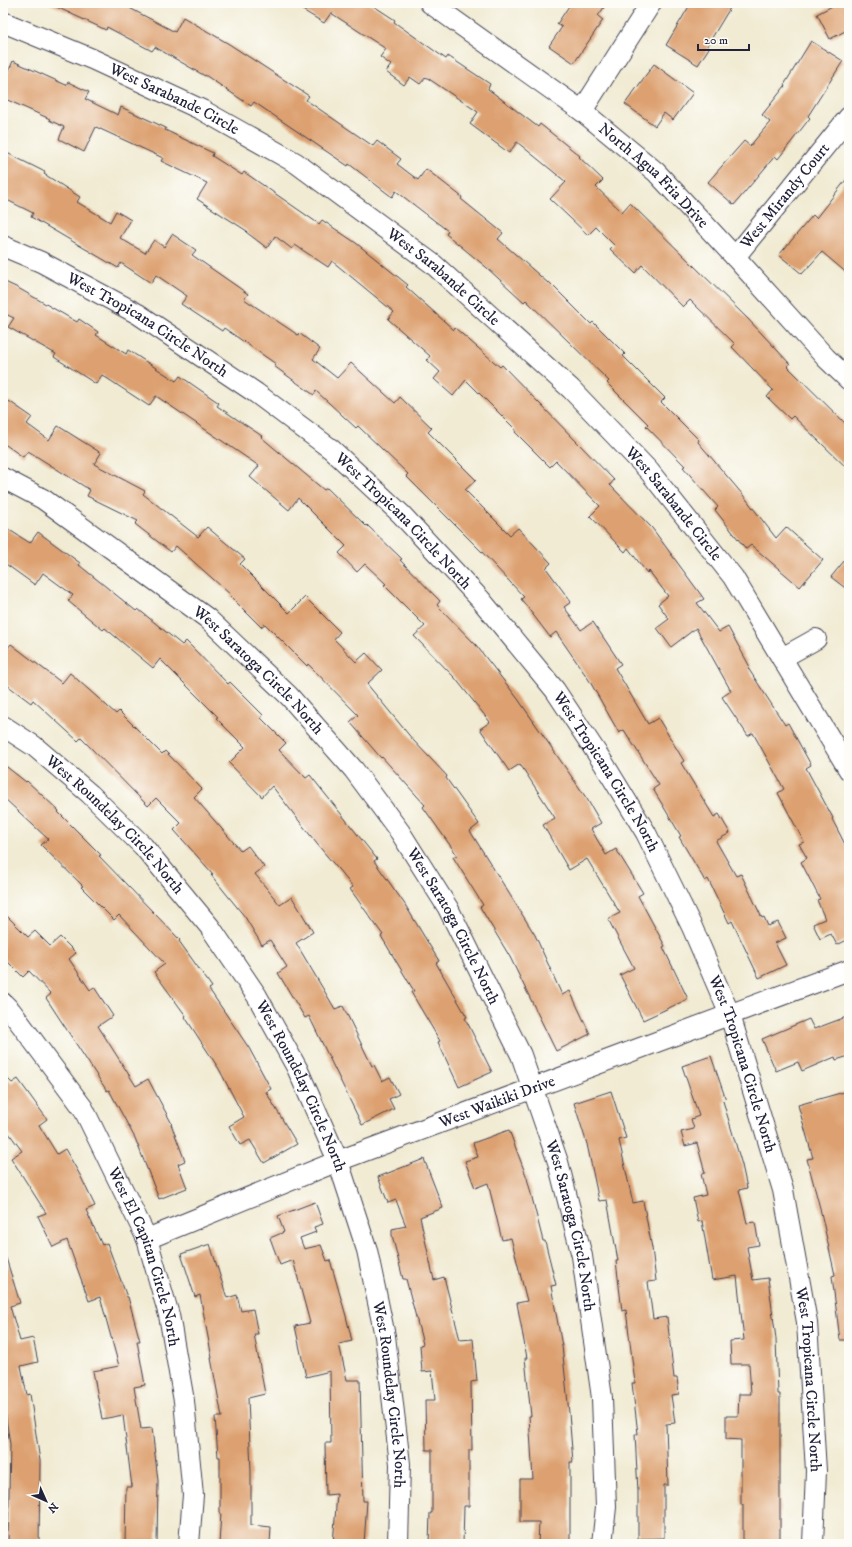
<svg xmlns="http://www.w3.org/2000/svg" width="852" height="1547" viewBox="0 0 852 1547" font-family="'IM FELL DW Pica',serif">
<style>
.building{fill:#dda171}
.lines{fill:none;stroke-linecap:round;stroke-linejoin:round}
.minor-casing{stroke:#414052;stroke-width:22}
.minor{stroke:#fff;stroke-width:20}
.labels{text-anchor:middle;dominant-baseline:central;stroke-width:3.5;stroke-linejoin:round;paint-order:stroke}
.street-label{font-size:16px;fill:#22223b;stroke:#fdfcf7}
</style>
<rect width="100%" height="100%" fill="#fdfcf7"/>
<filter id="ink" filterUnits="userSpaceOnUse"><feTurbulence type="fractalNoise" baseFrequency=".025" numOctaves="2"/><feDisplacementMap in="SourceGraphic" scale="8" xChannelSelector="R" yChannelSelector="G"/><feConvolveMatrix kernelMatrix="1 2 1 2 8 2 1 2 1" color-interpolation-filters="sRGB"/></filter>
<filter id="wash" filterUnits="userSpaceOnUse"><feTurbulence type="fractalNoise" baseFrequency=".012" numOctaves="4" result="noise"/><feDisplacementMap in="SourceGraphic" scale="16" xChannelSelector="R" yChannelSelector="G"/><feGaussianBlur stdDeviation="0.9" result="paint"/><feColorMatrix in="noise" values="0 0 0 0 0 0 0 0 0 0 0 0 0 0 0 0 0 1.4 0 .05"/><feComposite in="paint" operator="in"/></filter>
<g filter="url(#wash)">
<rect width="100%" height="100%" fill="#f1ebd3"/>
<g id="blocks">
<!-- building -->
<g class="building">
<path d="M48,3H120L175,32L183,17L229,44L309,96L306,100L373,146L377,141L401,159L397,164L418,180L426,169L462,197L461,199L503,233L498,239L548,283L549,282L591,324L593,322L625,354L623,356L665,398L661,402L699,440L698,442L743,495L776,538L786,527L823,560L800,587L751,545L746,549L715,510L718,507L683,467L685,466L646,426L648,424L607,383L609,381L526,300L524,302L486,267L446,234L448,231L396,191L392,197L349,164L348,166L254,102L251,106L205,75V76L155,47L152,51L107,27L106,30Z"/>
<path d="M291,3H369L395,20L394,22L446,59L448,56L490,84L488,89L538,127L540,124L580,156L579,157L603,180L596,187L622,212L630,203L749,320L790,364L787,366L849,427V470L793,416L790,419L767,397L773,390L732,347L735,344L690,300L683,307L642,265L635,273L610,249L614,245L596,227L588,235L550,199L566,182L517,142L509,153L470,124L478,112L426,77L420,84L410,77L404,85L386,72L391,65L380,57L386,49L331,13L324,23Z"/>
<path d="M571,3H607L598,16L603,20L574,63L549,46L562,27L557,24Z"/>
<path d="M691,3H733L707,46L709,48L698,65L666,45Z"/>
<path d="M838,3H849V29L830,39L817,14Z"/>
<path d="M811,41L843,61L808,116L810,118L778,159L775,156L734,205L708,182L744,141L750,146L770,122L762,115L785,86L784,85Z"/>
<path d="M13,61L66,85L68,82L89,92L85,99L118,115L121,107L166,128L165,130L213,153L212,156L242,175L244,172L319,224L322,220L356,243L408,285L406,287L454,330L455,328L500,367L502,365L614,480L610,485L652,528L704,599L697,603L719,632L728,627L750,667L748,668L785,725L788,723L811,765L806,768L833,818L832,819L849,852V939L837,945L831,934L820,939L813,924L825,919L817,900L820,899L801,862L807,858L799,844L804,842L778,793L784,789L753,733L748,736L722,697L731,691L696,628L671,647L657,628L669,619L658,604L668,596L649,571L647,573L628,548L625,552L590,516L600,506L556,461L550,467L515,432L516,430L466,380L453,396L434,379L440,372L427,360L430,356L388,319L394,312L332,261L328,267L295,245L292,249L275,236L267,248L246,232L247,231L197,199L207,183L161,161L163,158L96,127L84,152L59,139L64,127L49,120L50,119L3,98V84Z"/>
<path d="M654,64L693,93L673,120L664,113L655,126L625,104Z"/>
<path d="M3,151L45,172L44,174L80,197L77,202L110,222L116,211L131,220L120,238L145,253L154,240L164,247L172,234L196,250L192,255L248,294L244,299L298,335L299,333L320,349L313,359L337,378L351,363L395,403L400,397L432,428L428,432L476,480L465,490L510,535L518,528L551,563L546,568L571,602L564,607L581,630L593,622L621,664L615,668L648,724L658,718L684,761L681,763L714,817L719,814L730,833L716,841L736,876L741,874L762,918L764,917L768,926L778,922L786,938L775,943L786,965L759,978L732,921L729,923L708,879L705,881L679,837L681,836L653,789L659,785L624,730L619,733L589,680L556,632L550,637L521,599L524,597L481,551L406,476L408,474L358,426L356,428L316,391L314,395L274,366L276,364L224,328L222,331L181,304L187,296L156,275L151,283L121,263L118,268L31,217L33,213L3,198Z"/>
<path d="M849,176V275L822,252L802,274L779,255L813,215L816,218Z"/>
<path d="M3,281L18,288L77,322L79,319L98,332L96,335L126,354L128,350L176,381L180,376L219,403L217,406L262,436L261,437L324,490L327,488L366,526L367,525L402,559L400,560L440,601L437,605L476,645L518,699L587,799L601,823L591,829L606,855L616,849L643,893L638,896L665,946L663,947L688,999L643,1020L620,975L634,968L608,919L620,913L587,859L569,870L543,825L555,818L520,764L509,771L480,729L490,722L455,678L414,636L425,626L384,585L386,584L365,564L357,572L339,553L346,546L298,498L289,510L250,477L259,466L156,396L149,406L102,375L96,384L54,357L56,354L8,327L14,318L3,313Z"/>
<path d="M9,401L32,417L27,424L49,440L58,426L101,453L94,464L145,491L143,494L198,537L207,527L245,559L240,564L289,613L305,597L340,632L334,639L356,662L366,653L382,670L367,684L413,740L447,776L446,778L479,824L470,831L535,935L562,995L570,991L590,1034L556,1051L510,957L480,907L483,905L453,857L457,855L423,807L425,805L382,757L381,758L350,722L358,715L308,664L307,666L265,624L261,627L230,596L231,595L176,546L171,552L135,524L138,521L87,496L90,490L28,451L23,457L3,443V409Z"/>
<path d="M3,526L30,543L38,532L80,563L79,565L136,611L138,609L182,645L186,641L228,684L230,682L263,715L261,718L286,743L279,750L306,778L310,775L377,859L374,861L404,903L439,961L436,963L467,1017L465,1018L492,1072L459,1087L438,1042L440,1041L411,992L414,991L381,936L383,935L350,889L353,887L317,844L272,786L262,797L229,763L245,747L216,718L218,717L160,659L153,668L105,628L103,630L68,601L73,595L43,573L35,585L3,562Z"/>
<path d="M849,555V591L831,577Z"/>
<path d="M11,644L62,683L70,673L116,714L119,711L162,754L165,751L202,789L194,797L241,851L248,846L264,867L255,874L280,905L292,897L313,932L296,943L335,1009L343,1006L372,1066L374,1065L382,1081L390,1077L399,1094L389,1099L394,1109L362,1125L309,1016L305,1018L278,973L287,967L270,940L262,945L245,917L211,875L213,874L174,830L181,823L156,798L148,806L81,738L78,741L33,700L31,703L3,682V654Z"/>
<path d="M3,764L26,782L27,781L59,811L58,812L101,855L99,856L180,940L179,941L212,987L209,989L249,1048L271,1089L266,1092L297,1144L264,1163L250,1140L240,1145L229,1126L244,1117L219,1069L185,1017L186,1016L154,972L165,964L119,915L114,920L81,887L83,886L41,845L48,839L3,797Z"/>
<path d="M3,912L28,937L35,931L50,946L60,937L76,953L69,959L90,990L94,987L113,1016L98,1026L136,1086L148,1079L172,1124H171L185,1161L178,1164L187,1188L159,1199L135,1138L109,1090L107,1091L46,998L51,994L29,971L23,977L3,957Z"/>
<path d="M849,1016V1056L836,1060L835,1057L802,1071L798,1062L776,1071L762,1039L809,1019L814,1029Z"/>
<path d="M711,1056L726,1100L723,1101L742,1165L747,1188L739,1190L747,1223L755,1222L759,1245L747,1247L753,1280L768,1278L776,1339L778,1394H780V1544H743V1505H741V1440L726,1439V1416H738L739,1394H751L749,1364H731L730,1341L744,1340L737,1276L712,1280L702,1221L698,1222L693,1198L706,1195L701,1174L705,1173L697,1143L685,1146L681,1132L694,1129L691,1119L699,1116L682,1066Z"/>
<path d="M3,1074L12,1083L18,1079L47,1119L39,1125L57,1154L65,1149L80,1175L95,1206L86,1210L102,1245L107,1243L127,1297H128L140,1341H137L145,1385L134,1387L141,1429L152,1428L158,1481L157,1544H125L126,1487H132L123,1415L102,1419L93,1371L119,1366L100,1297L89,1301L67,1240L53,1247L38,1216L46,1213L11,1158L22,1151L3,1125Z"/>
<path d="M611,1091L626,1138L619,1140L633,1203L643,1201L652,1248L656,1281L648,1282L653,1319L667,1317L674,1378H677L679,1394L671,1395L675,1423L666,1424L668,1485H664V1538L638,1539V1492L635,1434H638L632,1383H635L626,1310L622,1311L616,1261H618L607,1200L599,1201L587,1144L574,1103Z"/>
<path d="M844,1092L849,1109V1135L845,1137L849,1153V1340H840L832,1276L835,1275L820,1208L807,1159L813,1158L798,1105Z"/>
<path d="M509,1130L527,1178L543,1241H545L556,1285L551,1286L562,1346L569,1413L573,1462H570V1544H538L539,1522H520V1479H533L529,1416H531L525,1358H527L517,1303L527,1301L511,1238L502,1240L488,1183L475,1188L465,1161L478,1157L473,1143Z"/>
<path d="M424,1159L443,1208L420,1217L434,1280L444,1277L460,1340L473,1339L477,1381L471,1382L472,1450H469V1506H464L463,1544H429L430,1513H432V1450H426L425,1400H435L432,1371L422,1372L420,1345L423,1344L406,1279H403L392,1235V1229L406,1226L396,1200L388,1203L378,1177Z"/>
<path d="M315,1202L323,1224L314,1227L316,1232L300,1238L304,1249L321,1245L327,1261L330,1260L346,1316L352,1341L339,1344L347,1380H360L363,1501H367L364,1544H333L337,1494L326,1495L325,1443H331L330,1371L306,1377L295,1326L310,1323L293,1260L280,1265L270,1238L284,1232L278,1216Z"/>
<path d="M210,1244L227,1298L237,1295L241,1311L253,1309L258,1334H254L265,1394L248,1398L251,1471V1525L271,1527L270,1544H219L221,1513H220V1457H218L215,1417H222L211,1358H212L200,1295L195,1297L181,1254Z"/>
<path d="M3,1258H6L20,1303L10,1306L20,1341L33,1338L38,1362L21,1366L27,1395L30,1394L40,1461L39,1544H8L10,1444L3,1399Z"/>
</g>
</g>
</g>
<g filter="url(#ink)">
<use href="#blocks" fill-opacity="0" stroke="#414052" stroke-width="1"/>
<g class="lines">
<defs>
<g id="minor">
<path id="s1" d="M430,3L582,111L656,172L735,257L826,358L849,380"/>
<path id="s2" d="M3,22L92,59L202,110L296,163L433,264L571,389L649,471L733,577L849,770"/>
<path d="M582,111L651,3"/>
<path id="s3" d="M3,246L41,262L138,314L256,393L331,449L401,514L481,600L555,690L604,764L646,833L692,927L730,1015L783,1190L807,1322L816,1471L813,1544"/>
<path id="s4" d="M735,257L849,117"/>
<path id="s5" d="M3,478L43,499L207,618L289,696L354,770L400,832L448,908L521,1055L558,1162L582,1256L602,1398L606,1507L602,1544"/>
<path d="M782,658L816,639"/>
<path id="s6" d="M3,726L34,746L90,794L143,846L210,927L257,996L297,1068L338,1161L367,1250L385,1336L400,1464L398,1544"/>
<path id="s7" d="M3,1003L11,1011L83,1108L147,1239L169,1315L184,1401L193,1495L189,1544"/>
<path id="s8" d="M147,1239L338,1161L849,970"/>
</g>
</defs>
<!-- minor casing -->
<use href="#minor" class="minor-casing"/>
<!-- minor -->
<use href="#minor" class="minor"/>
</g>
</g>
<g class="labels">
<!-- street labels -->
<g class="street-label">
<text stroke="none"><textPath href="#s2" startOffset="188">West Sarabande Circle</textPath></text>
<text stroke="none"><textPath href="#s1" startOffset="283">North Agua Fria Drive</textPath></text>
<text stroke="none"><textPath href="#s4" startOffset="79">West Mirandy Court</textPath></text>
<text stroke="none"><textPath href="#s2" startOffset="512">West Sarabande Circle</textPath></text>
<text stroke="none"><textPath href="#s3" startOffset="165">West Tropicana Circle North</textPath></text>
<text stroke="none"><textPath href="#s2" startOffset="836">West Sarabande Circle</textPath></text>
<text stroke="none"><textPath href="#s3" startOffset="489">West Tropicana Circle North</textPath></text>
<text stroke="none"><textPath href="#s5" startOffset="321">West Saratoga Circle North</textPath></text>
<text stroke="none"><textPath href="#s3" startOffset="813">West Tropicana Circle North</textPath></text>
<text stroke="none"><textPath href="#s6" startOffset="150">West Roundelay Circle North</textPath></text>
<text stroke="none"><textPath href="#s5" startOffset="645">West Saratoga Circle North</textPath></text>
<text stroke="none"><textPath href="#s3" startOffset="1137">West Tropicana Circle North</textPath></text>
<text stroke="none"><textPath href="#s6" startOffset="474">West Roundelay Circle North</textPath></text>
<text stroke="none"><textPath href="#s8" startOffset="376">West Waikiki Drive</textPath></text>
<text stroke="none"><textPath href="#s5" startOffset="969">West Saratoga Circle North</textPath></text>
<text stroke="none"><textPath href="#s7" startOffset="294">West El Capitan Circle North</textPath></text>
<text stroke="none"><textPath href="#s3" startOffset="1461">West Tropicana Circle North</textPath></text>
<text stroke="none"><textPath href="#s6" startOffset="798">West Roundelay Circle North</textPath></text>
</g>
</g>
<!-- margin -->
<rect width="852" height="1547" fill="none" stroke="#fdfcf7" stroke-width="16"/>
<!-- north arrow -->
<g transform="translate(46 1501) rotate(135)" stroke="#fdfcf7" stroke-width="3" paint-order="stroke">
<path d="M0-3L7 15L0 10L-7 15Z" fill="#22223b"/>
<text y="-6" font-size="11" font-weight="bold" text-anchor="middle" fill="#22223b">N</text>
</g>
<!-- scale -->
<path d="M698 44v6h51v-6" fill="none" stroke="#22223b" stroke-width="2"/>
<text x="704" y="44" font-size="12" fill="#22223b" stroke="#fdfcf7" stroke-width="3" paint-order="stroke">20 m</text>
</svg>
